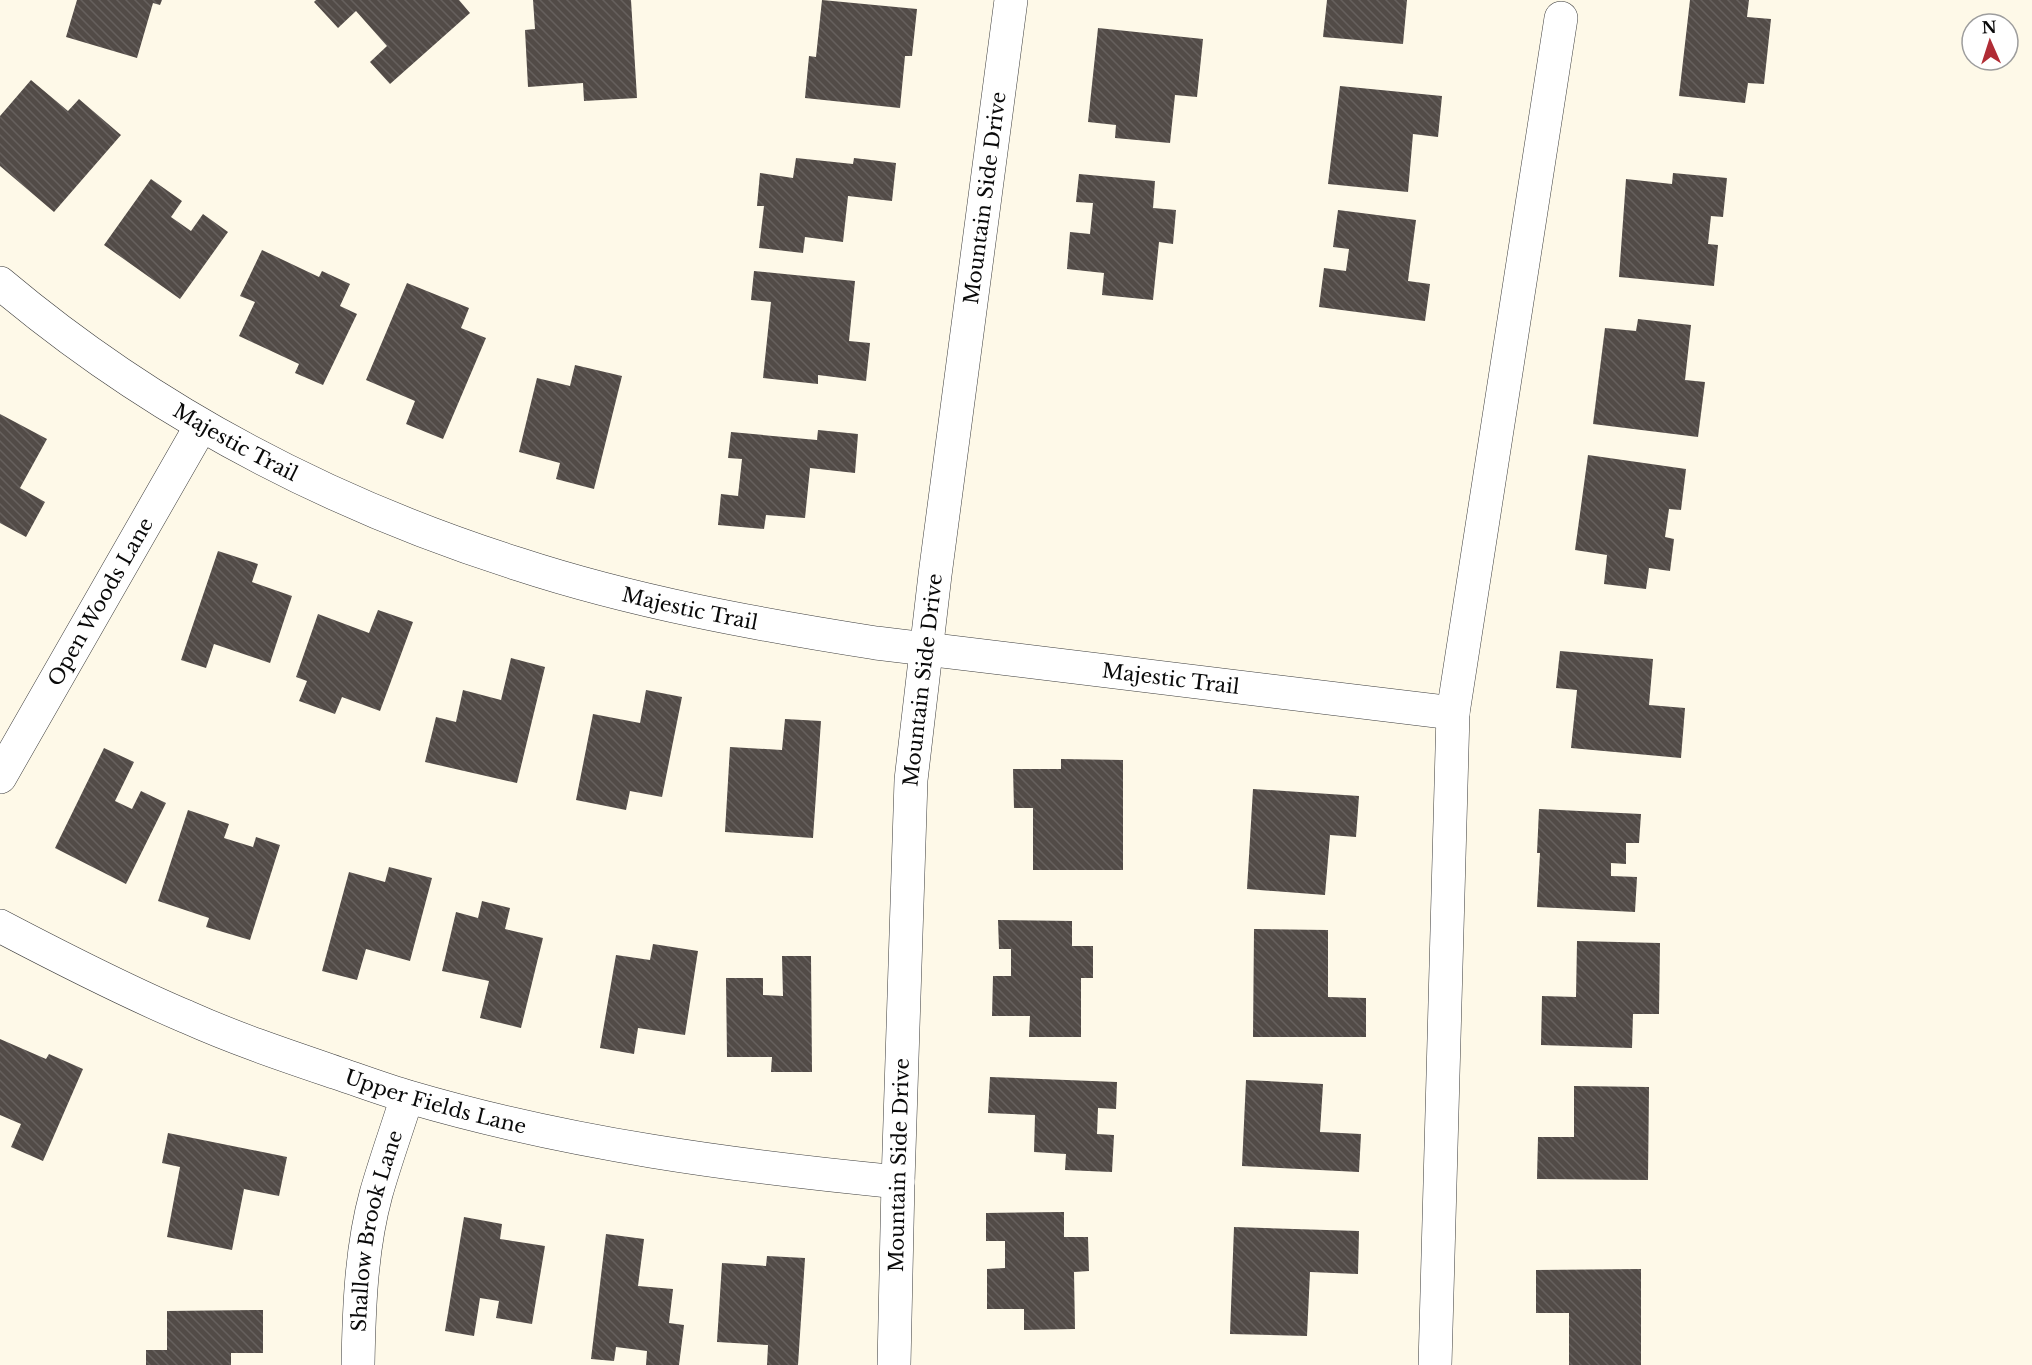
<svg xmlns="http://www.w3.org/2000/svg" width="2032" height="1365" viewBox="0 0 2032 1365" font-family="'Libre Baskerville',serif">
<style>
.building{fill:url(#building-back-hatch)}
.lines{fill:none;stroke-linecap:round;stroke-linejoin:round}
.minor-casing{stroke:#3d3d3d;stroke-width:34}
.minor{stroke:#fff;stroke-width:33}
.labels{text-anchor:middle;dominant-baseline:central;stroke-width:6;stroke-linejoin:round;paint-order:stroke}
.street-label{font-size:20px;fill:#0a0a0a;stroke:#fff}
</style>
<defs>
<pattern id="building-back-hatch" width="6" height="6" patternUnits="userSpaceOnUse" patternTransform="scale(1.5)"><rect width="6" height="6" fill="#524b47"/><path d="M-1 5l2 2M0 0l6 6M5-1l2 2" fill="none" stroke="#66605d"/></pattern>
</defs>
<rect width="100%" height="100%" fill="#fef9e8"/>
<!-- building -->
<g class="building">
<path d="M77,0H162L160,5L153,3L137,58L66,37Z"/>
<path d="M316,0H459L470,13L390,84L370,62L387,46L356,11L338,28L314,2Z"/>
<path d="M533,0H631L637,98L584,101L583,83L528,87L525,30L535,29Z"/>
<path d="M822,0L917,9L912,56H905L900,108L805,98L809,56L816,57Z"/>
<path d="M1327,0H1407L1403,44L1323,37Z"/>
<path d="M1690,0H1749L1747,17L1771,19L1764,84L1748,83L1745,103L1679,96Z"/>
<path d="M1098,28L1203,39L1197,97L1175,95L1170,143L1115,138L1116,125L1088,122Z"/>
<path d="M31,80L68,111L79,99L121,135L54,212L0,166V116Z"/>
<path d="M1340,86L1442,96L1438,137L1413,134L1408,192L1328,184Z"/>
<path d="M796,158L853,164L854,158L896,163L892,201L848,196L843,242L805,237L803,253L759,248L764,206H757L760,173L793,178Z"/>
<path d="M1673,173L1727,178L1723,217L1711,216L1708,244L1718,245L1714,286L1619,277L1626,179L1672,184Z"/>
<path d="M1079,174L1155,181L1153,208L1176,210L1173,244L1159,242L1153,300L1102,295L1104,273L1067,269L1070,232L1090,234L1093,203L1076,202Z"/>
<path d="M151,179L182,201L171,217L191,231L203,214L228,232L180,299L104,245Z"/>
<path d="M1338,210L1416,220L1408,281L1430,284L1425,321L1319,307L1324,268L1346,271L1349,249L1333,247Z"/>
<path d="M262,250L319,277L322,271L350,284L340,306L357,314L323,385L295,373L299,364L239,336L255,302L240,296Z"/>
<path d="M754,271L855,281L849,341L870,343L866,381L818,375V384L763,378L771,302L751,300Z"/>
<path d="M407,283L469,308L461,328L486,338L443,439L406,424L415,401L366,380Z"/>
<path d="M1638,319L1691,325L1685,380L1705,382L1698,437L1593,424L1605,328L1636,331Z"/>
<path d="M575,365L622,376L594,489L556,479L560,463L519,452L537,378L570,386Z"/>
<path d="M0,414L47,439L20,488L45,502L26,537L0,523Z"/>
<path d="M818,430L858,434L855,473L810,468L805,518L766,515L764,529L718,525L721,494L738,496L742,459L728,458L731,432L817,440Z"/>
<path d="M1588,455L1686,469L1681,510L1669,509L1665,537L1674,539L1670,571L1649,568L1646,589L1604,584L1607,555L1575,550Z"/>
<path d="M218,551L258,564L252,582L292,596L270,663L214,644L206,668L181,660Z"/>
<path d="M378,610L413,622L380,711L342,697L335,714L299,701L307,681L296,677L318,614L369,633Z"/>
<path d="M1560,651L1653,659L1649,705L1685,708L1681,758L1571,748L1577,690L1556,688Z"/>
<path d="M511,658L545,667L517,783L425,762L436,717L456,722L463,690L501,700Z"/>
<path d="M646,690L682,697L662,797L630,791L626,810L576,800L593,714L640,723Z"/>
<path d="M785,719L821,721L813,838L725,832L730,747L782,750Z"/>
<path d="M104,748L134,762L115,801L132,809L141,791L166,803L126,884L55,848Z"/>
<path d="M1061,759L1123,760V870H1033V808H1014L1013,769H1061Z"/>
<path d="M1253,789L1359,796L1356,837L1330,835L1325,895L1247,889Z"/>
<path d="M1539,809L1641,814L1639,843H1626V864L1611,863V876L1637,877L1635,912L1537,907L1540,853H1537Z"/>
<path d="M188,810L229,824L224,838L253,847L256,837L280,845L250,940L206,927L209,918L158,901Z"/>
<path d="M389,867L432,878L410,961L366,949L357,980L322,971L349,872L385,882Z"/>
<path d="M482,901L510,908L505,929L543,938L521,1028L480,1018L489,981L442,971L456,912L478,918Z"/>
<path d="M998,920L1072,921V946H1093V978H1081V1037H1029L1030,1016H992L993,976H1011V949H999Z"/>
<path d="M1254,929L1328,930V997L1366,998V1037H1253Z"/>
<path d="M1577,941L1660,943L1659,1014H1633L1632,1048L1541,1045L1542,996L1576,997Z"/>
<path d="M653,944L698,951L685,1035L638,1028L634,1054L600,1048L616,955L650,960Z"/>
<path d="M782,956H811L812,1072H771L772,1057H727L726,978H763V995L783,996Z"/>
<path d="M0,1039L46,1059L49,1054L83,1069L43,1161L11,1147L21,1124L0,1115Z"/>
<path d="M990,1077L1117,1082L1116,1109L1098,1108L1097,1134L1114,1135L1112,1172L1065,1170L1066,1154L1034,1152L1035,1115L988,1113Z"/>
<path d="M1246,1080L1323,1084L1320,1132L1361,1134L1359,1172L1242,1166Z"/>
<path d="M1574,1086L1649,1087L1648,1180L1537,1179L1538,1137H1574Z"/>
<path d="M168,1133L287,1157L279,1196L244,1189L232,1250L167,1237L180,1167L162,1163Z"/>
<path d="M1064,1212V1237H1088L1089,1271L1074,1272L1075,1329L1024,1330V1309H987V1269L1005,1268V1241H986V1213Z"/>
<path d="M464,1217L502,1224L500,1239L545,1246L532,1324L496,1318L499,1301L480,1298L474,1336L445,1331Z"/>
<path d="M1234,1227L1359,1231L1358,1274L1310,1272L1307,1336L1230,1334Z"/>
<path d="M606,1234L644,1239L638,1286L673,1289L669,1323L684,1325L679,1365H646L647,1351L616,1347L614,1361L591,1359Z"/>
<path d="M767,1256L805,1258L798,1365H767L768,1345L717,1342L722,1263L766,1266Z"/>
<path d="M1641,1269V1365H1569V1313H1536V1270Z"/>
<path d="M263,1310V1353H231V1365H146V1350H167V1311Z"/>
</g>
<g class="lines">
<defs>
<g id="minor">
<path id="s1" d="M0,283C152,411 329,504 518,564C634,602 755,624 876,643L1453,713"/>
<path id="s2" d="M0,777L201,426"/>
<path id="s3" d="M0,926C61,958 123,990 187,1017C236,1039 287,1056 337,1073C361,1081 385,1090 409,1097C569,1144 733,1166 898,1182"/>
<path id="s4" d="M358,1365C359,1309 361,1249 376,1194C385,1162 397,1129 407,1097"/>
<path id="s5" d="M894,1365L898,1182L911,780L935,575L1011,0"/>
<path d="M1435,1365L1453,713L1561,18"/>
</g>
</defs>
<!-- minor casing -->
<use href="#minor" class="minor-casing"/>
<!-- minor -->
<use href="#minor" class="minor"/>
</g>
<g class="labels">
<!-- street labels -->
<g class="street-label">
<text stroke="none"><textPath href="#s5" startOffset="1172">Mountain Side Drive</textPath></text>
<text stroke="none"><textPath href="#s1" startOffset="285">Majestic Trail</textPath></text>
<text stroke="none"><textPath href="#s2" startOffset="202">Open Woods Lane</textPath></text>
<text stroke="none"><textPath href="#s1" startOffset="771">Majestic Trail</textPath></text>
<text stroke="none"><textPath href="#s1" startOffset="1257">Majestic Trail</textPath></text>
<text stroke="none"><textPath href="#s5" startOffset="686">Mountain Side Drive</textPath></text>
<text stroke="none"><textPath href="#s3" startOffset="471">Upper Fields Lane</textPath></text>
<text stroke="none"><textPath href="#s5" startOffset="200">Mountain Side Drive</textPath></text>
<text stroke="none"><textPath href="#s4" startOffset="136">Shallow Brook Lane</textPath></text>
</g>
</g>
<!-- north arrow -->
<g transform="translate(1990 42) rotate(357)"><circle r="28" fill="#ffffff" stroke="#9d9d9d" stroke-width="1.5"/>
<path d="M0-4.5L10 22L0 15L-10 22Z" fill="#b02c35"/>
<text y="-9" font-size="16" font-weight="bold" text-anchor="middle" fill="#0a0a0a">N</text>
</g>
</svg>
